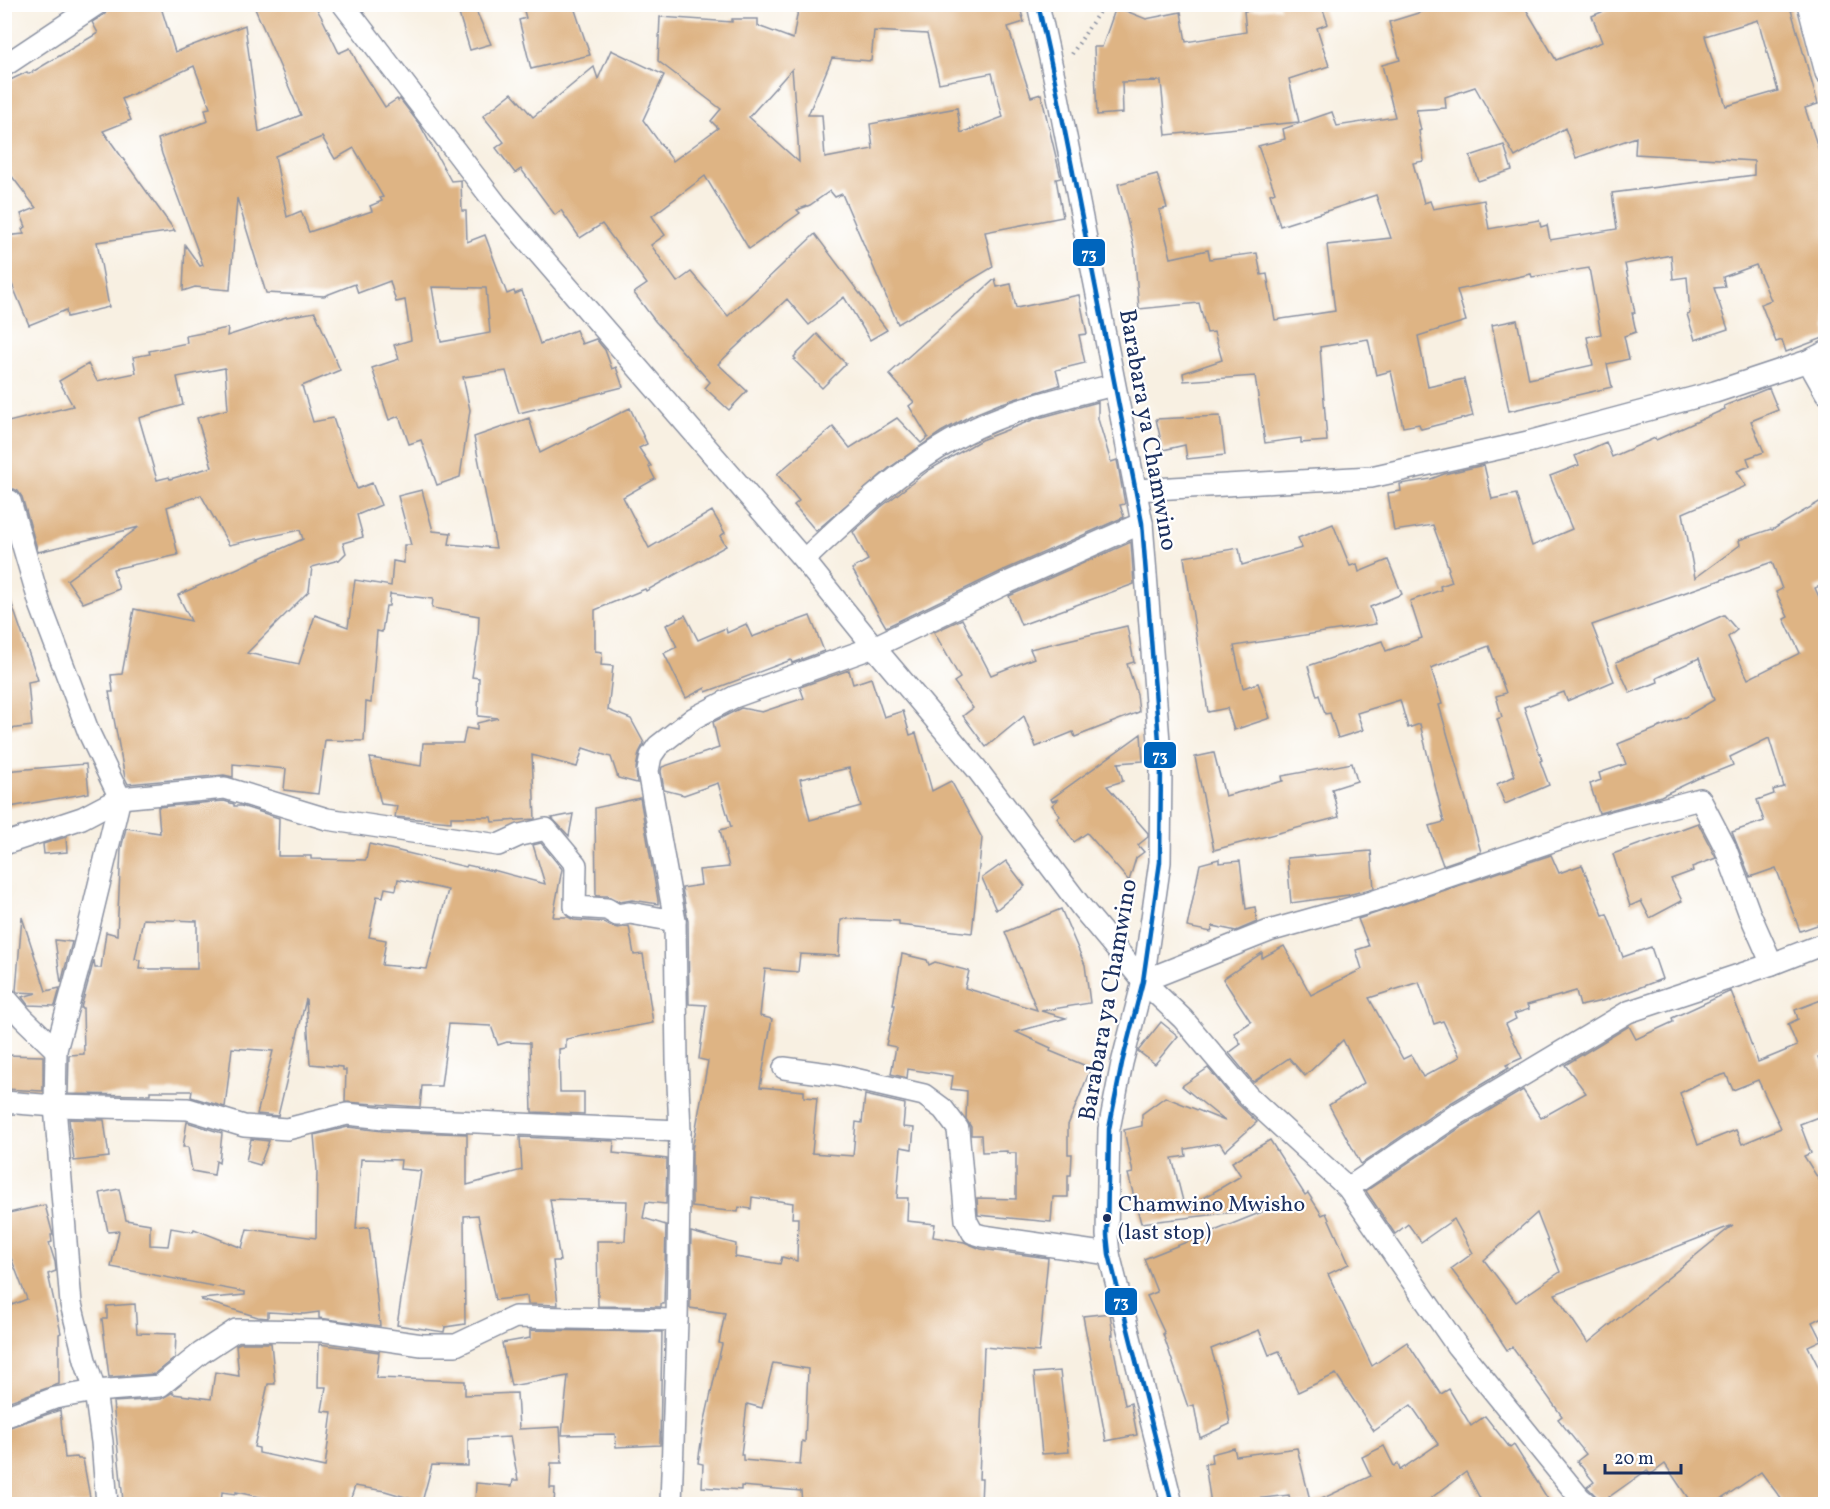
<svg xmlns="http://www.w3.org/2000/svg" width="1830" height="1509" viewBox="0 0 1830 1509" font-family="Vollkorn,serif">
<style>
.building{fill:#deb484;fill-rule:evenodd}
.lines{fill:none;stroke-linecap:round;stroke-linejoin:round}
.minor-casing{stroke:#8a90a0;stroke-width:24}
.path{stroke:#8a90a0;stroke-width:4;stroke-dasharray:1.5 4.5;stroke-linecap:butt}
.minor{stroke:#fff;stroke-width:21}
.bus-1-casing{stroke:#fff;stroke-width:9}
.bus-1{stroke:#0065bd;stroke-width:4.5}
.bus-dot{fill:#1b2f5e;stroke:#fff;stroke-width:2}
.labels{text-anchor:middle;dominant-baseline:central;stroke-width:4.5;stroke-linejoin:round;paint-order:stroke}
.bus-label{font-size:22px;fill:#1b2f5e;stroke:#fff;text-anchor:start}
.street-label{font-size:24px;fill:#1b2f5e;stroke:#fff}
.line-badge{stroke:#fff;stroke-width:2}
.badge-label{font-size:16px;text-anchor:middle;font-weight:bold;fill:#fff}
</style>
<rect width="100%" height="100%" fill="#fff"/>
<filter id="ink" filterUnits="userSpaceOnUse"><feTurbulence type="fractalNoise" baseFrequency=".0167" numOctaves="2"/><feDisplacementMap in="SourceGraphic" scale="12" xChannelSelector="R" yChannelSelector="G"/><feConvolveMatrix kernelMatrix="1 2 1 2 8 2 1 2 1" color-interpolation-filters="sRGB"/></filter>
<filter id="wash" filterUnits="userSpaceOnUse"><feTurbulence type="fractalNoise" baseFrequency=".008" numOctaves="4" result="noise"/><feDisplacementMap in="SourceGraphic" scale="24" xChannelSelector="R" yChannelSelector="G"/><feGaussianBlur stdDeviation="1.35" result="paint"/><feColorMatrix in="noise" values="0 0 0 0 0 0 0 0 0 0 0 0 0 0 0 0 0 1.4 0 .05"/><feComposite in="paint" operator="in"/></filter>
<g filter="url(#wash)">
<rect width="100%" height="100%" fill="#f8f0e2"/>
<g id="blocks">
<!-- building -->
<g class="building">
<path d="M112,4H160L175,52L245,25L259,132L301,115L253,4H314L322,18L339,53L350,48L358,64L385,107L397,99L398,101L400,99L420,125L451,181L461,180L462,211H466L467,242L485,235L507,294L514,291L515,294L522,291L540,344L576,330L582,344L596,339L605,350L612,369L616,367L623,387L519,413L506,371L463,377L470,410L460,477L437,485L421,440L409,444L399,416L389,420L372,368L399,359L394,345L411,340L405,300L396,302L390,281L358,293L355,284L324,296L266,293L237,198L230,290L195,287L183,291L185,245L200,266L203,265L162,154L158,139L208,121L205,109L210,108L194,66L122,99L131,120L103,131L175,231L97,242L109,307L67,317L66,310L29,325L4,265V236L24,234L22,229L26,227L21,214L36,208L4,166V83L27,72L29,74L98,33L92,22L105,14L109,6ZM322,137L335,159L354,148L383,197L380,198L382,201L370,206L372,211L309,232L301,211L287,217L275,156ZM432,287L486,288L490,333L441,342Z"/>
<path d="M456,4H473L491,44L470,50Z"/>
<path d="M522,4H573L590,55L531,69L519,20L526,18Z"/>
<path d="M799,4H1019L1024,22L1008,27L1031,97L1041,94L1061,178L1056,179L1063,217L985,232L993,267L898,324L842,194L835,197L830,191L810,205L797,210L800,213L749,249L705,176L652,216L665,235L651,245L677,282L691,272L728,316L815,234L887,330L870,340L844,297L809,325L787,299L718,364L747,391L729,410L705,388L710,382L655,321L634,293L647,284L602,224L580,238L561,210L555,215L521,169L515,173L496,148L504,142L483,116L512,93L533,117L594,67L598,79L611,50L664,75L643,120L673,161L718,128L711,121L721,109L658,61L660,17L732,22V19H758V26L793,39ZM874,31L927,34L939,83L992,73L1003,117L961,133L957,108L870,124L873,149L825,158L822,115H808L832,58L871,61ZM792,69L798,141L799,162L749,117Z"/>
<path d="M1279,4H1321L1328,24L1317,28L1329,66L1289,79L1299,122L1166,135L1161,81L1122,82L1123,113L1097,115L1094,47H1102L1116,7L1146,19L1181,12L1186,42L1246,32L1244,11L1280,8Z"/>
<path d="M1426,4H1523L1556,60L1602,42L1592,16L1621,4H1792L1793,10H1791L1818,104L1805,108L1826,172V337L1786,352L1782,340L1776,342L1761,304L1771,300L1756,265L1723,277L1725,287L1714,288L1728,329L1695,340L1687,314L1690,313L1687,277L1673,279L1671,255L1625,264L1635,313H1632L1636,332L1624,336L1629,359L1607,364L1612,387L1509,411L1492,325L1517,320L1529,379L1593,365L1587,337L1601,334L1589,268L1532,277L1531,274L1457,290L1466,321L1418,336L1428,387L1464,379L1473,416L1421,429L1419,424L1403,427L1391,371L1376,375L1368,339L1320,347L1327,441L1301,443V438L1265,443L1255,376L1184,381L1183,373L1222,360L1214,332L1207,333L1199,303L1139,309L1134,247L1118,184L1157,174L1167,208L1159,210L1171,258L1208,250L1210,259L1257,253L1261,275L1267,274L1275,320L1335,311L1327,245L1391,238L1376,195L1280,226L1270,194L1275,192L1258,146L1285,139L1283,129L1332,112L1337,126L1395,117L1382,65L1400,60L1389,22L1428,10ZM1758,20L1778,91L1726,106L1705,36ZM1475,87L1515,157L1565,128L1576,158L1636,137L1635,154L1754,161V175L1612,193L1617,229L1550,240L1547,225L1541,227L1539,220L1489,229L1484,200L1433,209L1430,201L1424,203L1413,163L1424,161L1419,131L1421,130L1416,110L1446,108L1445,97Z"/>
<path d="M1504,145L1512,170L1478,181L1470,156Z"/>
<path d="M995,279L997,287L1011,284L1016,308L1079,295L1087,334L1079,335L1085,363L1056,370L1060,385L999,404L970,416L941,432L889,468L816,531L794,505L799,501L777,474L833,427L850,448L897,418L921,443L928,437L909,406L914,402L889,374Z"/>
<path d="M315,312L340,370L302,386L313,422L333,418L357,489L372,483L381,505L357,515L363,537L343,543L346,553L339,560L312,567L309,591L247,653L299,664L315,615L348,627L355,580L391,586L393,561L404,563V545H411L398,496L422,490L433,531L451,533L449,544L496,548L474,437L529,418L540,453L630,408L647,444L639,448L651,466L649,467L655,479L623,497L649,548L712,511L725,533L720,536L726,546L646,591L645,589L595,610V651L602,652L601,665L613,666L608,710L631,719L644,743L639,753L636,768L637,783L618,778L611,757L583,748L577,767L532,755L535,819L492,822L491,817H451V822L395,817L397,806L381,804L370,758L421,766L423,743H463L466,728L477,730V723L498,718L478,716L479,678L472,677L478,638L479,616L432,608L433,599L390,594L389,606H386L382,632L377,631L371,703L366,702L364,741L325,740L318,794L284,790L286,769L233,764V777L224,775L128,784L125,778L109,692H113L111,675L122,674L134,609L191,621L178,595L303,539L300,530L229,545L201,495L167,507L178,555L113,569L119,589L83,603L67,580L139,527L38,552L22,497L18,491L14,489L4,490V423L73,406L59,381L88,364L97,381L136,373L133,357L150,354L149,351L187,343L186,336L228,328L227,336L286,317ZM225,368L228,409L197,418L212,467L170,479L169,477L157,480L139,418L183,405L177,377Z"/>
<path d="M817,334L846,364L822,388L794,360L796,359L794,357Z"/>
<path d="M1769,388L1778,410L1751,421L1764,452L1747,458L1750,466L1737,471L1746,486L1683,513L1695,578L1740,545L1739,540L1771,529L1772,530L1826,498V583L1815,588L1826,612V922L1800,931L1776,868L1750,877L1732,832L1764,821L1757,800L1774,794L1773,790L1784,787L1769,738L1730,757L1733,765L1703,777V776L1661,796L1599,813L1590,784L1601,780L1599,773L1626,764L1618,744L1685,717L1714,700L1699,658L1657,678L1658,682L1630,693L1616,662L1724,615L1737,630L1728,637L1748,679L1800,653L1784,619L1788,617L1776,592L1782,589L1772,562L1592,625L1614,681L1567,701L1564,692L1524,707L1542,760L1540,761L1549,785L1505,804L1497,784L1515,776L1497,719L1502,717L1496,696L1506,693L1489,646L1431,668L1442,704L1439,705L1481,852L1443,865L1429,826L1444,822L1420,724L1408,728L1400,700L1357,713L1363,730L1338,738L1330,713L1325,714L1319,695L1317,696L1308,666L1382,641L1386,651L1422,638L1410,601L1441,590L1440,586L1452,582L1448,570L1449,569L1433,525L1394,531L1388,493L1401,491L1400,484L1431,479L1444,474L1484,465L1492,499L1516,494L1532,546L1572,529L1550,476L1579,465L1575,456L1606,442L1612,457L1655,438L1656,440L1725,409L1724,406Z"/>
<path d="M1098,402V419L1111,462L1117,460L1125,504L1120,505L1124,517L1004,570L886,627L852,569L868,560L853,532L881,507L929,470L981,440L1035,419Z"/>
<path d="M1220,416L1225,455L1187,459L1185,445L1163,450L1156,419Z"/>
<path d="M1333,524L1350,566L1357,564L1359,572L1388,560L1402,594L1370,607L1376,624L1234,646L1243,688L1258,683L1270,718L1234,730L1227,708L1208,712L1184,557L1239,548L1242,565L1302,548L1298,538Z"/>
<path d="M1131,542L1134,584L1021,625L1009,596Z"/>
<path d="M8,593L38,680L28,682L32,726L10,729L4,676V594Z"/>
<path d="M685,615L698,640L726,628L727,633L746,624L752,637L810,616L824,651L792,663L791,660L706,692L705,688L686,698L664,653L677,647L666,625Z"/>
<path d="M962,619L991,675L1034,658L1030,649L1127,626L1134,662L1127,664L1137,694L1139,712L1075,737L1073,732L1036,747L1024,716L986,747L963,716L973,708L954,682L960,678L934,632Z"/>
<path d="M849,670L853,684L871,678L884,717L903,711L910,735L916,733L932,791L951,781L982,838L972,933L899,925V921L846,919L841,920L839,956L800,954L798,972L765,969L760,1016L772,1019L760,1087L804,1091V1097L817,1098L812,1153L853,1156L856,1122L862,1123L865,1095L905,1104L903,1127L914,1128L912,1149L901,1147L897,1198H908L907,1221L935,1224L933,1237L964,1242L981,1249L1048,1258L1039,1352L984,1347L979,1479H982L981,1504H802L801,1491L741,1486V1490L702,1487L703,1464L698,1463L703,1429L722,1344L719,1343L725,1313L690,1308L691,1232L736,1244L735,1257L780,1264L782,1257L797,1261L798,1218H792L793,1203L752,1197L751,1209L739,1207L738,1212L692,1207V1150L708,1061L699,1059L706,1005L689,1004L688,921L682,888L701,885L699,870L729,867L720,830L731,827L718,783L684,795L664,790L661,771L662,767L719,748L713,722L741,708L762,712L804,698L800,687ZM849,768L861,806L810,820L800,779ZM773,1363L808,1369L805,1442L802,1441L800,1465L743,1460V1455H741L747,1404L762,1408Z"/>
<path d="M1141,734L1143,761L1118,763L1123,781L1107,786L1148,833V837L1138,845L1144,852L1136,858L1129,881L1087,833L1074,842L1057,818L1060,816L1052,805L1059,799L1052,801L1051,799Z"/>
<path d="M1214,753L1225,796L1283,781L1282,776L1352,763L1357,781L1332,789L1339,817L1214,850L1195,757Z"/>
<path d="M86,764L89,793L4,808V771Z"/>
<path d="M640,798L658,900V904L632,900L620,902L608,896H596L595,808Z"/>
<path d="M224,801L234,804V806H241L279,818L278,856H311V859L366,860L369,844L466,867L467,865L493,871V870L545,884L533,845L541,843L562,869L553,917H568L574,920L603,922L610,926L618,928L629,926L634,955L643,954L653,1023L566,1039V1048L559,1049L560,1092H584V1114L532,1112L530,1043L507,1042L498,1045L491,1026L449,1024L441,1086H422L420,1107L345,1102L346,1070H343V1067L310,1064L306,999L278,1116L257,1114L273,1051L232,1048L225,1107L191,1097L192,1091H150V1095L68,1094L69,1055L84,1054L83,1008H81L94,960L95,968H101L106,932L117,935L121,849L126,828L160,833L158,807ZM398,879L448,890L427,969L382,965L386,940L369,937L377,896L383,897L385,888L396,890ZM143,919L197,921V969H139L140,960L135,959Z"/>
<path d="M573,814L569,836L552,818Z"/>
<path d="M1698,823L1716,858L1692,867L1693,871L1671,879L1682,901L1650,918L1641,901L1630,906L1613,854Z"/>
<path d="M66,837L67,852L44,854L43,844Z"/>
<path d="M1371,851L1374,888L1348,895L1291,903L1287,858Z"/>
<path d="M1551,855L1559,873L1582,865L1603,915L1607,914L1623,957L1651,947L1662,979L1606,1000L1580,1006L1576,991L1527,1005L1529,1009L1514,1014L1516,1019L1506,1024L1522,1058L1506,1065L1509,1068L1449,1104L1361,1164L1329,1105L1364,1083L1343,1040L1305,1076L1289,1058L1253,1082L1229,1053L1241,1044L1234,1033L1251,1022L1223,979L1262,953V958L1284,946L1311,995L1362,969L1356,950L1369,946L1358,919ZM1419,982L1434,1024L1443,1021L1460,1057L1423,1077L1411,1055L1403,1059L1369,998Z"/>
<path d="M1219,859V863L1240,861L1246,909L1255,907L1257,922L1236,931L1213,926L1211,932L1187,927L1200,864Z"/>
<path d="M1006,861L1025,886L996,910L982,878Z"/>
<path d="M1061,909L1085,965L1090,1003L1041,1011L1066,1018L1016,1032L1051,1048L1050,1051L1091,1068L1068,1125V1154H1072L1071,1175H1068V1197H1053L1051,1222L978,1215L977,1198L1016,1199V1153H1007V1151L982,1152L981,1135H971V1127L966,1119L967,1091L951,1089L953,1076L908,1069L907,1078L891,1074L896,1047L886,1045L895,1005H893L902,954L927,960L929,965L935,962L969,971L965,988L1037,1010L1005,932Z"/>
<path d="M22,917L46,991L60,988L55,1006L28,1005L22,997L37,993L17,992L16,990Z"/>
<path d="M55,940L72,942L61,983Z"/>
<path d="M1731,991L1758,1062L1797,1046L1788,1024L1798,1019L1795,1010L1826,998V1054L1818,1057L1826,1075V1114L1800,1124L1811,1153L1804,1156L1826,1191V1315L1812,1322L1821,1340L1808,1346L1826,1382V1494L1811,1504H1785L1761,1472L1714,1504H1692L1665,1464L1650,1475L1647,1470L1599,1504V1499L1587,1487L1594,1482L1577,1461L1586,1454L1558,1419L1562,1416L1512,1347L1507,1350L1475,1301L1451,1269L1473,1253L1454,1219L1421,1242L1408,1224L1395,1234L1366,1191L1463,1126L1523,1090L1541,1118L1586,1093L1565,1065L1629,1026L1636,1039L1673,1022L1672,1018ZM1726,1074L1733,1090L1758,1080L1781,1128L1742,1144L1736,1130L1698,1145L1680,1093L1706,1080ZM1537,1213L1560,1272L1516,1302L1484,1260ZM1733,1225L1588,1343L1555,1294Z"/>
<path d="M1161,1022L1178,1036L1155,1064L1138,1051Z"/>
<path d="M4,1055L43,1056V1091L4,1089Z"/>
<path d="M1208,1068L1238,1104L1257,1122L1225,1151L1220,1143L1185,1149L1186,1156L1172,1158L1185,1209L1241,1176L1232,1162L1270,1140L1305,1195L1308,1193L1322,1215L1326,1213L1349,1264L1328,1274L1372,1366L1407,1342L1441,1394L1449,1389L1471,1426L1485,1416L1510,1448L1514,1445L1551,1504H1483L1466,1472L1423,1504H1291L1289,1495L1211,1504L1205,1464L1212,1463L1211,1454L1234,1448L1236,1456L1297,1448L1311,1504L1371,1476L1362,1457L1384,1446L1394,1466L1398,1464L1400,1470L1438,1444L1411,1405L1374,1431L1336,1374L1298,1392L1279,1351L1269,1355L1259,1330L1211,1349L1224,1390L1230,1424L1200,1438L1194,1405L1188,1407L1163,1334H1165L1147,1296L1157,1292L1144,1259L1262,1212V1209L1141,1223L1128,1174L1133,1173L1124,1130L1142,1126V1114L1165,1097L1225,1121L1182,1086Z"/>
<path d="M69,1119L104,1120L109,1157L74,1161Z"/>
<path d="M187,1122L222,1133L219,1163L216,1161L214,1175L192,1171L188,1147H183Z"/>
<path d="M348,1127L383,1131L467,1134V1185L522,1170L520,1137L614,1141L613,1153L667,1159L666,1204L646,1202L643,1218L666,1225L664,1304H661V1307L598,1306L597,1241H625L627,1201L550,1199L560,1261H553L558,1305L528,1304L527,1296L495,1300L478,1215L464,1216L465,1324L445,1327L444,1332L397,1325L421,1171L400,1169L401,1160L361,1159L356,1229L369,1227L380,1326L319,1318V1312L304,1314L268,1312V1318L258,1317L201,1300V1299L245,1295V1292L111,1267L119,1231L108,1232L100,1193L119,1189L126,1220L150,1224V1245L168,1246L171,1228L193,1232L194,1229L242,1248L247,1229L316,1238L317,1170L314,1135Z"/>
<path d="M251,1139L269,1141L260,1165L246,1161Z"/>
<path d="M45,1205L53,1235H51L52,1242L49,1243L55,1262L56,1271L48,1274L61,1333L59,1334V1384L4,1403V1308L27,1299L4,1240V1214Z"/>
<path d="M135,1304L137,1333L176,1334L175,1358L155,1374L109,1377L102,1319H107V1306Z"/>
<path d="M1110,1313L1113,1335H1111L1125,1405L1131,1403L1137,1435L1106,1441L1083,1316Z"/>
<path d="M530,1330L662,1332L660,1445L616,1447L615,1434L562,1435L568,1376L511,1386L502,1343L530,1338Z"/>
<path d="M240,1343H271L275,1384H268L254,1447L259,1448V1453L325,1467L332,1412L322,1411L326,1387H318L319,1344L379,1352L376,1378L465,1381V1395L517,1393L519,1429L560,1427L562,1463H551L550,1488H555L554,1504H475L476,1483L512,1486L513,1480H518L510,1437L468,1439V1466L432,1465L422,1502L385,1491L355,1486L349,1504H292L236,1492V1494L222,1492L221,1504H149V1500L123,1501L113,1402L161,1399L173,1392V1394L211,1399L215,1372L239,1376L236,1345Z"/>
<path d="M1060,1371L1069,1452L1042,1454L1034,1373Z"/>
<path d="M60,1410L65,1458L77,1457L78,1459H83L91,1503H87V1504H4V1429Z"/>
</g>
</g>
</g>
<g filter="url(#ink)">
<use href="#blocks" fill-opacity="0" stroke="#8a90a0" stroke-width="1.5"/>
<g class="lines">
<defs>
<g id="minor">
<path d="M343,4L496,204L804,560L874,647L976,768L1082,908L1143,981L1183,1019L1248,1096L1348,1188L1457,1346L1580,1498L1587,1504"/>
<path d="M1038,4L1055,81L1142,523L1161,767L1160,862L1143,981L1122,1063L1109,1129L1107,1235L1109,1254L1172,1504"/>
<path d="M1808,4L1826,73"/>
<path d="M4,66L97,4"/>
<path d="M1808,361L1826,393"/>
<path d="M1136,490L1371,477L1528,442L1715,392L1808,361L1826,352"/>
<path d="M10,501L40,604L89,733L120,798L82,955L56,1050L55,1106L71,1304L85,1360L95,1391L102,1442L107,1504"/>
<path d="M804,560C864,503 925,445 1004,416C1039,403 1077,394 1114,385"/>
<path d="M4,844L82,818L120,798L225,788L327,819L498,845L520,835L546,829L576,865L575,907L607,909L617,915L630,913L675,921"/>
<path d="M1143,981L1269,931L1372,902L1591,828L1700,799L1725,847L1749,912L1772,964"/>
<path d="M4,996L23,1018L56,1050"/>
<path d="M784,1068L837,1075L924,1095L943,1109L958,1129L966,1220L973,1233L983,1236L1109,1254"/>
<path d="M4,1102L55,1106L188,1109L244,1126L287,1129L347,1114L384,1118L680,1131"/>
<path d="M1348,1188L1456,1115L1628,1012L1772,964L1826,943"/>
<path d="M4,1417L55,1398L95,1391L160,1386L201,1353L236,1330L325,1331L422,1345H456L515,1317L677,1320"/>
<path d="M671,1504L677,1320L680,1131L677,1060L675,921L648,771L651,756L658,746L694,718L734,697L874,647L1009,582L1142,523"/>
</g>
</defs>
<!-- minor casing -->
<use href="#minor" class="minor-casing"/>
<!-- path -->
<path class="path" d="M1072,54L1104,4"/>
<!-- minor -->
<use href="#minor" class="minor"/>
<defs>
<path id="bus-1" d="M1038,4L1055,81L1142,523L1161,767L1160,862L1143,981L1122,1063L1109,1129L1107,1235L1109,1254L1172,1504"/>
</defs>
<!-- bus-1 casing -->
<use href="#bus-1" class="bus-1-casing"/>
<!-- bus-1 -->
<use href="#bus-1" class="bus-1"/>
</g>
</g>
<!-- markers -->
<circle class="bus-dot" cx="1107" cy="1218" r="5"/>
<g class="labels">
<!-- bus labels -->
<g class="bus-label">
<text x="1118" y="1205">Chamwino Mwisho<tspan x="1118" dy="28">(last stop)</tspan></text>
</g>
<!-- street labels -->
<g class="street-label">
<text transform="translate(1147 430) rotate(80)">Barabara ya Chamwino</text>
<text transform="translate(1109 1000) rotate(-80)">Barabara ya Chamwino</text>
</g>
</g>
<g class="line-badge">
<rect x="1072" y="238" width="34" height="29" rx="6" fill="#0065bd"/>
<rect x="1143" y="741" width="34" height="28" rx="6" fill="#0065bd"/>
<rect x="1104" y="1287" width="34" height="29" rx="6" fill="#0065bd"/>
</g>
<g class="badge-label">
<text x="1089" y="259">73</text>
<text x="1160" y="761">73</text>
<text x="1121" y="1307">73</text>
</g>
<!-- margin -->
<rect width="1830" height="1509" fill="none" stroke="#fff" stroke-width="24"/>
<!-- scale -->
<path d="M1605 1464v9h76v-9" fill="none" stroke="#1b2f5e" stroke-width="3"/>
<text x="1614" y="1464" font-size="18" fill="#1b2f5e" stroke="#ffffff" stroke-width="4.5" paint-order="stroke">20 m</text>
</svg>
